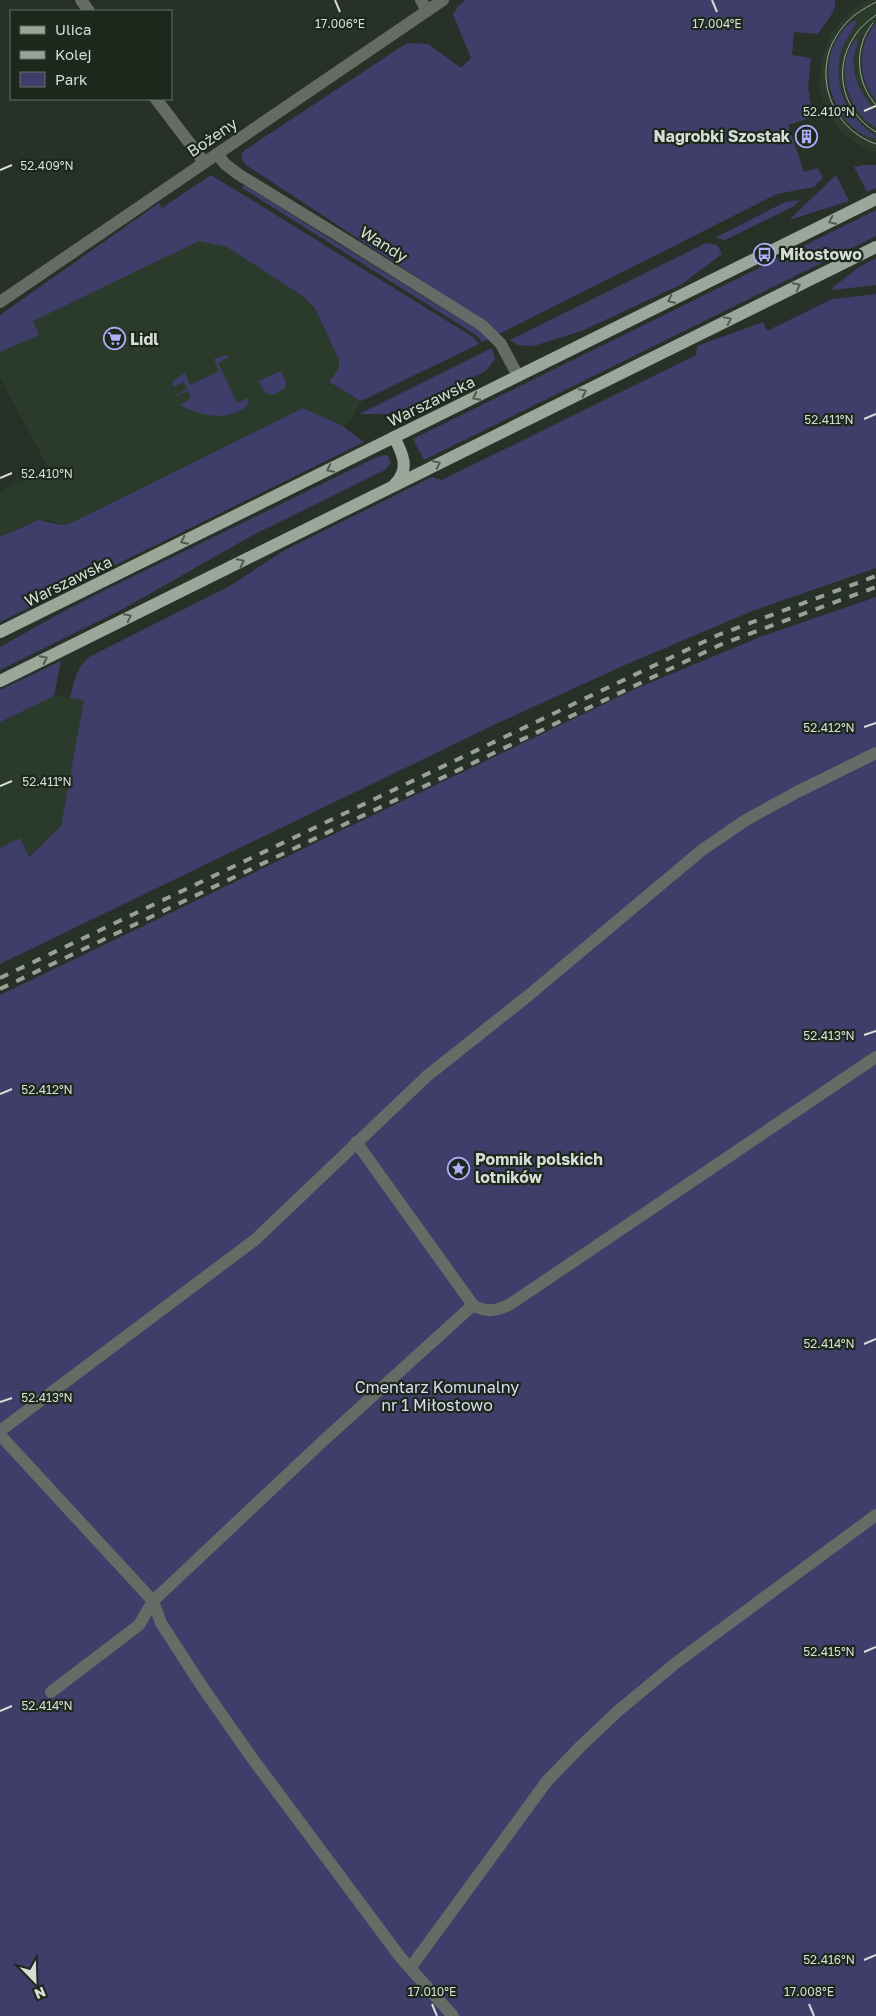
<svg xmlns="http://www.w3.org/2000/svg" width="876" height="2016" viewBox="0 0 876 2016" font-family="'Golos Text',sans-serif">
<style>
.built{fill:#2b3b2b}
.green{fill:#3f3e6a}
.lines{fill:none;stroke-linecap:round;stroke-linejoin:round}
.minor{stroke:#656b65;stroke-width:12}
.major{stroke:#9ba79b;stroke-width:12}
.tram{stroke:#98a098;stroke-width:1}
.rail{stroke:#98a098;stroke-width:4;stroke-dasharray:9 9;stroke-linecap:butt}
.oneway{stroke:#4f5b4f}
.ticks{fill:none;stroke:#d6ddd6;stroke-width:2}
.labels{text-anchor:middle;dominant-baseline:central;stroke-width:4.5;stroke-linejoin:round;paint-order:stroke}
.poi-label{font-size:16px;font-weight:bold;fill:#d6ddd6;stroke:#1d281d;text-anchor:start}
.street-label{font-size:16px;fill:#d6ddd6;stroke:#1d281d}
.park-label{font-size:16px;fill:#dbdcf2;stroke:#1d281d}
.ticks-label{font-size:12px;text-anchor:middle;fill:#d6ddd6;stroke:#1d281d;stroke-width:4.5;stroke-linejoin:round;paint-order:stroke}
</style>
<rect width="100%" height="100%" fill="#273127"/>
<!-- built -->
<g class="built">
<path d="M869,0H876V23L872,28L868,91L876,101V111L865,99L858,84L854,69L856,48L849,51L845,66L846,82L870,125L876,128V136L859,123L851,113L839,85V59L842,46L854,28L855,20L849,24L834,46L829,61L828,74L829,89L835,105L844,118L855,129L876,139V153L865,148L842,133L827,112L819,90L821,63L831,33L853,9Z"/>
<path d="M199,240L227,247L304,297L315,308L339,360V368L329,383L361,401L351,420L344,427L303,408L71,523L62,525L47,520L24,525L0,537V491L48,467L0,378V352L39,335L32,321Z"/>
<path d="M54,695L85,700L61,826L28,857L0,874V722Z"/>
</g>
<!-- green -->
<g class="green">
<path d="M466,0H835C837,12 824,24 818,34L794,32L792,55L811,58L808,88L813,117L788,125L804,172L818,168L823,178L814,187L777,194L499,334L438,291L246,165L241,158L242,153L245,150L407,43L428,44L461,68L471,58L453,14L459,5Z"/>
<path d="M855,20L856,22C853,32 845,39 842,49C831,83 847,118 876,136V139C826,127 810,49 855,20Z"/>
<path d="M876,23V101C858,78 857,46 876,23Z"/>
<path d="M858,38C858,44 855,50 854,57C852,78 862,96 876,111V128C848,113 832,61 858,38Z"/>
<path d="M863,165H876V188L867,192L854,167Z"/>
<path d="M211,175L473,337L479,344L361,401L329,382L339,368V360L315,308L304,297L227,247L199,241L33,321L39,335L0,352V315L159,203L162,208Z"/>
<path d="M836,175L849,201L789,220Z"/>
<path d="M244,185L481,332L489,339L482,342L476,335L242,188Z"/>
<path d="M800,200L794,206L725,240L715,238L785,202Z"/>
<path d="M876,210V236L424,460L413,439Z"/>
<path d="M706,243L717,245L722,254L682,284L584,330L534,346L518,345L510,340Z"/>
<path d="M876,258V285L833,290L832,288L859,267Z"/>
<path d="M876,294V568L752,611L625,665L498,723L0,964V848L20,838L29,857L61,826L84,700L70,698C74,682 76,668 89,657L228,587L285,550L432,477L442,480L696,355L697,346L763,322L767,331L832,299Z"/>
<path d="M492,348L495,359L486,371L405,409L387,414H359Z"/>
<path d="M227,355L229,357L218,363L237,403L248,398C250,405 247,406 241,410C223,421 199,415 180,405L191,398L188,391L177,396L176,395L187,389L184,382L174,387L172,382L185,373L190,385L219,371L214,359Z"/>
<path d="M281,371L286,383L285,388L273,395L266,394L258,381Z"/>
<path d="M303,408L341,425L364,442L0,622V537L38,520L62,525L71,523Z"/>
<path d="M385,455L388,456L391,462L385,470L253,535L123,609L0,670V647L57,615L105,590L377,457Z"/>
<path d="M876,597V2016H0V995L635,689L760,637Z"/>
<path d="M61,661L54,696L0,722V690Z"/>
</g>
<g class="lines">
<!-- minor -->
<g class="minor">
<path d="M81,0L89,11"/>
<path d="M421,0L427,11"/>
<path d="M156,99L204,162"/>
<path d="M217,154L225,164L238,174L344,239L483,326L501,344L518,376"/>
<path d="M0,302L443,0"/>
<path d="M356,1142L473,1305C486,1313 495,1311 509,1305L876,1057"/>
<path d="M0,1431L256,1239L427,1076L529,995L702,850L746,820L797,792L876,753"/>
<path d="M0,1435L153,1601L161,1623L201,1685L252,1758L401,1958L453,2016"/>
<path d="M51,1692L139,1625L153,1601L322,1442L473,1305"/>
<path d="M411,1967L547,1781L581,1746L618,1711L677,1662L876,1515"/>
</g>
<!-- major -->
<g class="major">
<path d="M394,437C403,454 410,469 395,484"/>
<path d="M0,632L876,199"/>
<path d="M0,681L876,247"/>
</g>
<!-- tram -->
<g class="tram">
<path d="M876,2C863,9 851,16 842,28C810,67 828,128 876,144"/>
<path d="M876,15C868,21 859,28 854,37C832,69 843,113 876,132"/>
<path d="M873,23C853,47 856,83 876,105"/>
</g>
<!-- rail -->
<g class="rail">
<path d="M0,978L718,635L876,576"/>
<path d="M0,989L722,644L876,587"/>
</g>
</g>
<!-- one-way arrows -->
<defs><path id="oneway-chevron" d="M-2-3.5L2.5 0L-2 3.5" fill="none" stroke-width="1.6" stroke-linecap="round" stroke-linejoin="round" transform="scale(1.25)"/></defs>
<g class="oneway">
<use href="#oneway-chevron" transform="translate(832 221) rotate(154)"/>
<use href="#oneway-chevron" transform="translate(797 286) rotate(-26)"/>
<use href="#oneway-chevron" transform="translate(671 300) rotate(154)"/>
<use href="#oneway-chevron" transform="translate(728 320) rotate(-26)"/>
<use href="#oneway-chevron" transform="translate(583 392) rotate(-26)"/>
<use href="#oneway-chevron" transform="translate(476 397) rotate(154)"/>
<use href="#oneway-chevron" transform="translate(437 464) rotate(-26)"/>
<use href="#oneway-chevron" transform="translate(330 469) rotate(154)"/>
<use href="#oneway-chevron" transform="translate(184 541) rotate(154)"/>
<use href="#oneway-chevron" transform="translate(241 562) rotate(-26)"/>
<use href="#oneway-chevron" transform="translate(128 617) rotate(-26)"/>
<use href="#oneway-chevron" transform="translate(44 659) rotate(-26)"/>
</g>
<!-- ticks -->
<path class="ticks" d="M335,0L340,12M712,0L717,12M864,111L876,106M0,170L12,165M864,419L876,414M0,478L12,473M864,727L876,723M0,786L12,781M864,1035L876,1031M0,1094L12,1089M864,1344L876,1339M0,1402L12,1398M864,1652L876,1647M0,1711L12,1706M864,1960L876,1955M432,2004L437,2016M809,2004L814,2016"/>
<!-- icons -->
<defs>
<symbol id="building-ring" viewBox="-11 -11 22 22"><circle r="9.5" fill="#1d281d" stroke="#aeaefa" stroke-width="1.5"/><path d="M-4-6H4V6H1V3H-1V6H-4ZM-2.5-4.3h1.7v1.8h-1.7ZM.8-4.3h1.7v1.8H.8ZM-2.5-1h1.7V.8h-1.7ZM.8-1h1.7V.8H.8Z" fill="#aeaefa"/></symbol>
<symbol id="bus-ring" viewBox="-11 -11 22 22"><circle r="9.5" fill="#1d281d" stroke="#aeaefa" stroke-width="1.5"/><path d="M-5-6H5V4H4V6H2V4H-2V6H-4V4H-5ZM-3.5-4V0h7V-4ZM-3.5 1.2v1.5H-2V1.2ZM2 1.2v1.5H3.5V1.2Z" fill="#aeaefa"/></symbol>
<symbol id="supermarket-ring" viewBox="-11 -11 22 22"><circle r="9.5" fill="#1d281d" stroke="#aeaefa" stroke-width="1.5"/><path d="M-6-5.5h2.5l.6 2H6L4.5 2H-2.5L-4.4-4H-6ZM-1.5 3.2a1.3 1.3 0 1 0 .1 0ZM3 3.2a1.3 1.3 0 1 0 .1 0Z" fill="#aeaefa"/></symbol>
<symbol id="sight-ring" viewBox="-11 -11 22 22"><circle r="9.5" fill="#1d281d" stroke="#aeaefa" stroke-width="1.5"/><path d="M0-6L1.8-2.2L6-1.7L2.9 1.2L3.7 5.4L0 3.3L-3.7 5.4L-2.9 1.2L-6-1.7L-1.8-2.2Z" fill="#aeaefa"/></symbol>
</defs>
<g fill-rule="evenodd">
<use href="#building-ring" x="794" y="124" width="25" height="25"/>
<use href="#bus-ring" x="752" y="242" width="25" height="25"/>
<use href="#supermarket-ring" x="102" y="326" width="25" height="25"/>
<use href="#sight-ring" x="446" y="1156" width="25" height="25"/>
</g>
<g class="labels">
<!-- poi labels -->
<g class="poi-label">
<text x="790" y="136" text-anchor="end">Nagrobki Szostak</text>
<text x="780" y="254">Miłostowo</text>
<text x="130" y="339">Lidl</text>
<text x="475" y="1159">Pomnik polskich<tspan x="475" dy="18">lotników</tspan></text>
</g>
<!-- street labels -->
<g class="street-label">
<text transform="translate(212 137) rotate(-34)">Bożeny</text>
<text transform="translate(384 244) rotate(32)">Wandy</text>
<text transform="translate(431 401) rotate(-26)">Warszawska</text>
<text transform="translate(68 581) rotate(-26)">Warszawska</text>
</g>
<!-- park labels -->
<g class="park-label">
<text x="437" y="1387">Cmentarz Komunalny<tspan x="437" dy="18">nr 1 Miłostowo</tspan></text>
</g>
</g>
<g class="ticks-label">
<text x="340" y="28">17.006°E</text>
<text x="717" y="28">17.004°E</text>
<text x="829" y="116">52.410°N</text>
<text x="47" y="170">52.409°N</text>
<text x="829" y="424">52.411°N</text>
<text x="47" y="478">52.410°N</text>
<text x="829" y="732">52.412°N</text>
<text x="47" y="786">52.411°N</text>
<text x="829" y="1040">52.413°N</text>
<text x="47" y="1094">52.412°N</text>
<text x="829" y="1348">52.414°N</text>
<text x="47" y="1402">52.413°N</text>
<text x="829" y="1656">52.415°N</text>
<text x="47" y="1710">52.414°N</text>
<text x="829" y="1964">52.416°N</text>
<text x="432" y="1996">17.010°E</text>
<text x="809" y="1996">17.008°E</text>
</g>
<!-- legend -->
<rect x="10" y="10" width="162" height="90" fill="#1d281d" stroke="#677067"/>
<rect x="20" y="26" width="25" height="8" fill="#9ba79b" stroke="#677067"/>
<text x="55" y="35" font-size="15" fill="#d6ddd6">Ulica</text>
<rect x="20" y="51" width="25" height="8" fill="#98a098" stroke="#677067"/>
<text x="55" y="60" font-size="15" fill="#d6ddd6">Kolej</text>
<rect x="20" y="72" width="25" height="15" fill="#3f3e6a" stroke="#677067"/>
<text x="55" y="85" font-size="15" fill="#d6ddd6">Park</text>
<!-- north arrow -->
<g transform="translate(35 1981) rotate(157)" stroke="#1d281d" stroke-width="4" paint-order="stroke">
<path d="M0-4L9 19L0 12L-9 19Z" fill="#d6ddd6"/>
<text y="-8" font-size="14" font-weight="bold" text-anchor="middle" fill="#d6ddd6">N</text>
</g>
</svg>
